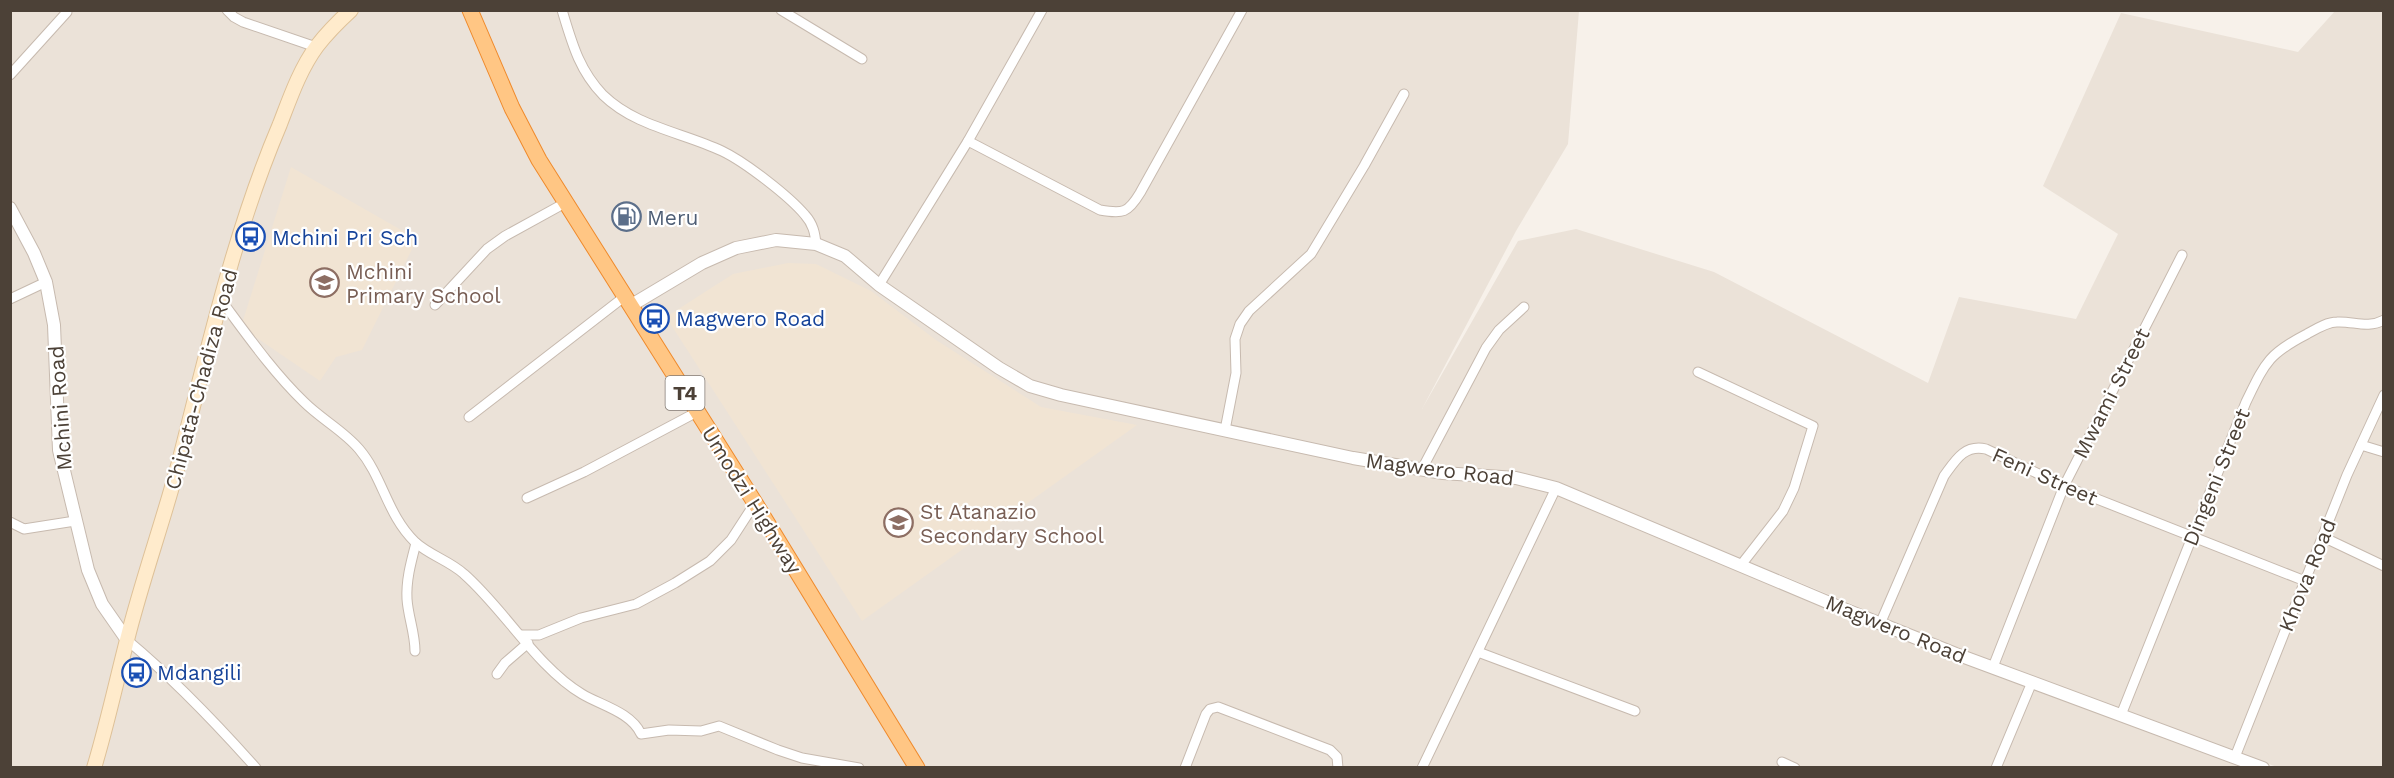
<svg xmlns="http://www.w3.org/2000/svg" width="2394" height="778" viewBox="0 0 2394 778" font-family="'Work Sans',sans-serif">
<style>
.residential{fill:#ebe2d8}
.education{fill:#f1e4d3}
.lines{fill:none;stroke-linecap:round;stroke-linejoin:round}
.minor-casing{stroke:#c7baaf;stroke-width:11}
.tertiary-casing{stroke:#c7baaf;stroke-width:14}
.secondary-casing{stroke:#dec198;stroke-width:16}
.trunk-casing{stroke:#ef8a2c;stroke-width:17}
.minor{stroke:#fff;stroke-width:9}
.tertiary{stroke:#fff;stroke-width:12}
.secondary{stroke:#ffebcc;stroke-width:14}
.trunk{stroke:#ffc684;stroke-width:15}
.labels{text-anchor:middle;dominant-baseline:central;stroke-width:4.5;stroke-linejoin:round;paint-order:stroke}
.shield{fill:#fff;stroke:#827a73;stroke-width:1.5}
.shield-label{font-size:20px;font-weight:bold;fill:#4c4137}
.service-label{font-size:21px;fill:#4e5e75;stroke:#fff;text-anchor:start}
.transit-label{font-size:21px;fill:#164399;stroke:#fff;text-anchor:start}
.education-label{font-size:21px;fill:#785e54;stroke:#fff;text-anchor:start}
.street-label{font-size:21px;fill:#4c4137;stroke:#fff}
</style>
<rect width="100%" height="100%" fill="#f7f1ea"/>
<!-- residential -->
<path class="residential" d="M10,11H1579L1568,144L1516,231L1422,409L1518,241L1576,229L1714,272L1928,383L1959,297L2076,319L2118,234L2043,186L2121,13L2298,52L2335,11H2383V767H2277L2029,678L1707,544L2032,682L2269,767H11Z"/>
<!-- education -->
<g class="education">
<path d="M291,167L417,239L362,350L336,357L320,381L241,327Z"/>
<path d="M788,263L816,264L871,291L936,340L1041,407L1137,425L862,621L666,317L733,274Z"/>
</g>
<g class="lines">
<defs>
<g id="minor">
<path d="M227,10L234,17L243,22L316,47"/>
<path d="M562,10C572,43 579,70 603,95C636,127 682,132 722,151C745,162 789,196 805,215C813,224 815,233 816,244"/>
<path d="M781,10L862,59"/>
<path d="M10,75L67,12"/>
<path d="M968,141L1100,210C1123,214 1128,213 1140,193L1242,10"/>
<path d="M879,285L968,141L1042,10"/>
<path d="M10,299L46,282"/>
<path d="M221,300C247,335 273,372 304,402C321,419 344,431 359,449C383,477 387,515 415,542C429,555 450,561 464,574C504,609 537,667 582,694C600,705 631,712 641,734L669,730L701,731L719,726L778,750L802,758L859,768"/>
<path d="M435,305L487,249L505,236L565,203"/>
<path d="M1698,372L1813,426L1794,488L1783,511L1741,565"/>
<path d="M469,417L624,297"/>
<path d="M1225,430L1236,373L1235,339L1240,324L1249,311L1311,254L1364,166L1404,94"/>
<path d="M2361,445L2384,452"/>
<path d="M1422,469L1486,348L1499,330L1524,307"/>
<path d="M527,498L584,472L697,412"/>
<path d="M10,522L24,529L75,521"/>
<path d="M2323,537L2384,566"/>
<path d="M1880,624L1944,476C1955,461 1964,444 1986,449L2064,486L2305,581"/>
<path d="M520,635H539L581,618L636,604L675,583L710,561L731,540L755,503"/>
<path d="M127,640C174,679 215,722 256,768"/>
<path d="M415,651C415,633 408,616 407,599C406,580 411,562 416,543"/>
<path d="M1478,652L1635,711"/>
<path d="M1993,667L2064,486L2182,255"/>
<path d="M497,674L505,663L528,643"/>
<path d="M2121,715L2246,402C2265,363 2268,354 2307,334C2316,329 2327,322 2337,322C2354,321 2367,329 2384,320"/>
<path d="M2235,757L2347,475L2384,395"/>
<path d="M1782,762L1795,768"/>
<path d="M1185,768L1206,714L1210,709L1218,707L1330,750L1337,757L1338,768"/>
<path d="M1422,768L1556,488"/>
<path d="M1996,768L2032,682"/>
</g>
<g id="tertiary">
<path d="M10,208L34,253L46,282L54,325L59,450L88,570L102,604L127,640"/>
<path d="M630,306L702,263L736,248L776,240L816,244L845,256L879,285L999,368L1030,386L1061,395L1353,458L1443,473L1516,478L1556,488L1839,607L1956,654L2263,768"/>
</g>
<path id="secondary" d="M94,768C107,725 116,683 127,640C142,580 163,522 179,462C208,349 234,232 280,124C290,98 300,69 317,46C327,33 339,21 351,10"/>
<path id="trunk" d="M470,10L512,108L539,160L755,503L917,768"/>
</defs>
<!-- minor casing -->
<use href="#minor" class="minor-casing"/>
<!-- tertiary casing -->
<use href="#tertiary" class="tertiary-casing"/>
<!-- secondary casing -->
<use href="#secondary" class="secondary-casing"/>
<!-- trunk casing -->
<use href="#trunk" class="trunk-casing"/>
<!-- minor -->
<use href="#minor" class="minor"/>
<!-- tertiary -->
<use href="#tertiary" class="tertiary"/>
<!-- secondary -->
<use href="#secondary" class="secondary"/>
<!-- trunk -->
<use href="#trunk" class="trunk"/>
</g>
<!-- icons -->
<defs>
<symbol id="fuel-ring" viewBox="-11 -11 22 22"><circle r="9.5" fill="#fff" stroke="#5c6f8a" stroke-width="1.5"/><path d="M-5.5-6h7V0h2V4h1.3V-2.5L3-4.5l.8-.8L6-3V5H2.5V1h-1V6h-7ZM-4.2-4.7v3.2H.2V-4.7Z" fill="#5c6f8a"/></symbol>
<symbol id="bus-ring" viewBox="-11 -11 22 22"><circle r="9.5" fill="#fff" stroke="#1a4fb4" stroke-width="1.5"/><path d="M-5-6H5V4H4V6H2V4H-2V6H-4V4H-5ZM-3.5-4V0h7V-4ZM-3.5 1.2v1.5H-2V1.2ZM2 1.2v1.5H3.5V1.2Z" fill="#1a4fb4"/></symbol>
<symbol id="school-ring" viewBox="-11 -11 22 22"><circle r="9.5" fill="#fff" stroke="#8d6e63" stroke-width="1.5"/><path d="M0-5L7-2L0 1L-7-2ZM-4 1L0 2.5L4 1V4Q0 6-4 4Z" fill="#8d6e63"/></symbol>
</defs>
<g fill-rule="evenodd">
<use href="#fuel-ring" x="610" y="200" width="33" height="33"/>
<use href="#bus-ring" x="234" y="220" width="33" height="33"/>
<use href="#school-ring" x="308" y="266" width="33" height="33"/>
<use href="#bus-ring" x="638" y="302" width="33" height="33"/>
<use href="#school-ring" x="882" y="506" width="33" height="33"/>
<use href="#bus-ring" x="120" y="656" width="33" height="33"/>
</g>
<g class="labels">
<!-- shield labels -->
<rect class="shield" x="665.5" y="376" width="39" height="34" rx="4.5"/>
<g class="shield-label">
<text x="685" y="393">T4</text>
</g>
<!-- service labels -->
<g class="service-label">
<text x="647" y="217">Meru</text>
</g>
<!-- transit labels -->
<g class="transit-label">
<text x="272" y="237">Mchini Pri Sch</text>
<text x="676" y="318">Magwero Road</text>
<text x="157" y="672">Mdangili</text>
</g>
<!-- education labels -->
<g class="education-label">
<text x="346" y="271">Mchini<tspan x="346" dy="24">Primary School</tspan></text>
<text x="920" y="511">St Atanazio<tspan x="920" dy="24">Secondary School</tspan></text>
</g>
<!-- street labels -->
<g class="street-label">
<text transform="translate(201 379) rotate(-75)">Chipata-Chadiza Road</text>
<text transform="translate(2111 393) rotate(-63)">Mwami Street</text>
<text transform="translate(60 408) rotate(-94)">Mchini Road</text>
<text transform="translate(1440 469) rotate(7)">Magwero Road</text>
<text transform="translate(2045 476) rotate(24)">Feni Street</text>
<text transform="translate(2216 477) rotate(-68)">Dingeni Street</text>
<text transform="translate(752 500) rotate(58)">Umodzi Highway</text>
<text transform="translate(2307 575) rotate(-68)">Khova Road</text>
<text transform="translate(1896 629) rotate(22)">Magwero Road</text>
</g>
</g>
<!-- border -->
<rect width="2394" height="778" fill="none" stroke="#4c4137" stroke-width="24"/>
</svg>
